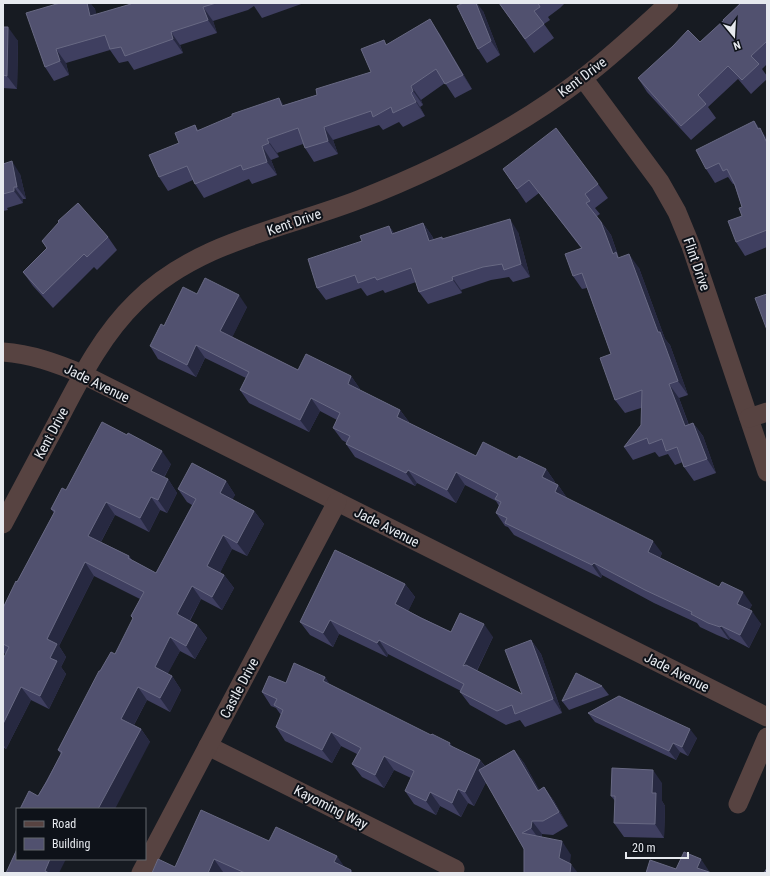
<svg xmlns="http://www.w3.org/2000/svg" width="770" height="876" viewBox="0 0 770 876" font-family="'Roboto Condensed',sans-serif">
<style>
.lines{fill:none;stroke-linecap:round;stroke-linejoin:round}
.street{stroke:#574341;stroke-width:19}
.wall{fill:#3f3f60}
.shaded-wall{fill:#272941}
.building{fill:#51516f;stroke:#686983}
.labels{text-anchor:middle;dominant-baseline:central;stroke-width:4;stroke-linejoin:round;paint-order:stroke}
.street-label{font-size:14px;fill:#e6e9ee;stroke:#0e1219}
</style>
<rect width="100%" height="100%" fill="#171b22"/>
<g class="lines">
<!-- street -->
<g class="street">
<path d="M583,78L660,182L677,212L691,246L767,472"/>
<path d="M3,352C31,354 56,363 82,374L767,717"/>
<path d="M749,418L767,412"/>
<path d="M3,524C22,489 40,454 59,419C81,377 102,335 136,302C196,242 283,229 358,200C438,169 515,130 583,78C613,55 641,29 669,3"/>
<path d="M208,746L455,869"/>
<path d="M738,804L767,737"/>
<path d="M141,873L337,502"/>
</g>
</g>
<!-- wall -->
<g class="wall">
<path d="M60,3H90L95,9L96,15L131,4V3H304L262,18L254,6L248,10L213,21L217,33L180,45L183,53L134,70L128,61L119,63L110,50L66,63L69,75L54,81L45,67Z"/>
<path d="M499,3H565L560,8L548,17L550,20L544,24L554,38L534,53Z"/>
<path d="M740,3H767V64L762,69L767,76V79L751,94L738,79L708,107L716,118L691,140L647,92L638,78L700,42L724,21Z"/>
<path d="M483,11L500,55L487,63L478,49Z"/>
<path d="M3,27L18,41L17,89L3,88Z"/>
<path d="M439,33L472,89L455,98L445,83L421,100L423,105L420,107L425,116L403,127L399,122L383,130L379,125L333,140L338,154L314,162L305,148L303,144L277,153L279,157L271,160L277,175L252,184L249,179L204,198L195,184L193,180L168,191L159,177L179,143L195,125L198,130L284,105L317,95L371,72L387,44Z"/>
<path d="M754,121L767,139V247L745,256L736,242L742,216V207L734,184H733L728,177L715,183L706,169Z"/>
<path d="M3,164L20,174L26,199H23V203L7,208L8,210L3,211Z"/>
<path d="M503,169L598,184L608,198L595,208L600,214L597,216L611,235L619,258L639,268L665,339L670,345L688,395L679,398L689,425L693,423L703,436L716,473L694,481L684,467L683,462L675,465L668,454L659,457L655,452L633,460L624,447L641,425V408L625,413L615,400L611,354L587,288L582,289L573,276L581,248L539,193L526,203Z"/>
<path d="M423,223L432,236L434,240L442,237L443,239L518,232L530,277L513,282L509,277L491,280L461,290L462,293L428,304L419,292L416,282L385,293L383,290L367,296L361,288L326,300L317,288L362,241L389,226L394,233Z"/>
<path d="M108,237L117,250L97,270L94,267L53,308L33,286L23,272L47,249L42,241Z"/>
<path d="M197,294L247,307L232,337L298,370L351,376L360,389V390L400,410L409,422V423L476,456L517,459L546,469L555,482V483L558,485L567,498L662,553L660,558L752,605L749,610L761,624L749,648L730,638L729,640L717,635L700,627L697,623L654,603L602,575L601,578L514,535L508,527L505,526L496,513L499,506L496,501L465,485L456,503L417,483L415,486L355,457L346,444L347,443L342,440L333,428L337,420L320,411L309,432L249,403L240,390L246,378L205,358L196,377L158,359L150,346L164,326Z"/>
<path d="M171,464L164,478L168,479L177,493L167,513L160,510L149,532L115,515L101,542L129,556L132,560L156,573L192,505L187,502L178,489L226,481L235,495L232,499L254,511L264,524L247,556L232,549L220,572L224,575L234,588L222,610L201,599L190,621L197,625L207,638L195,659L180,651L167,674L172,676L181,690L170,712L147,700L134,725L141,729L150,742L38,796L61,754L58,750L100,671L115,654L133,619L131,616L140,599L94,576L59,646L66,657L61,667L66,674L49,709L31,700L6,749L3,747V659L6,654L3,653V608L54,513L51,509L66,490Z"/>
<path d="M405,584L415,597L408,611L451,632L493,637L477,671L522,694L531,640L541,654L562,713L525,727L520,720L506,725L470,705L460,692L461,691L388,654L387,657L339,634L333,647L310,635L300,622Z"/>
<path d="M325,677L329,684L454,748L480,760L485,766L514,750L524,763L539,790L544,787L554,801L568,826L553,835L542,834V837L571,855L524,849L486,782L474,806L468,803L461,817L440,806L436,815L414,804L405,791L411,778L394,770L384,788L362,777L352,764L357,754L341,746L332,763L285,741L276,727L281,715L276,708L271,706L262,692L286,683Z"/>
<path d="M602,686L609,695L569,710L562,701Z"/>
<path d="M588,713L697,738L688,756L680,752L676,760L595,722Z"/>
<path d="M662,783V801L665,806L664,838L624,837L614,823L615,801L611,796Z"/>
<path d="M269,841L345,867L351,870L353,873H226L223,872L175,867Z"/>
</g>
<!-- shaded-wall -->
<g class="shaded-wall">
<path d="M87,3H90L95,9L100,30L90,16Z"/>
<path d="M476,3H477L483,11L500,55L491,41Z"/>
<path d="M203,7L213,21L217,33L208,20Z"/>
<path d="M430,19L439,33L472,89L463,75Z"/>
<path d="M8,27L18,41L17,89L7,76Z"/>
<path d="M171,32L180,45L183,53L173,39Z"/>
<path d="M56,49L66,63L69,75L60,61Z"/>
<path d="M411,86L421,100L423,105L413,91Z"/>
<path d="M411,93L420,107L425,116L416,102Z"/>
<path d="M279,98L288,111L282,106Z"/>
<path d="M754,121L767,139V143L758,129Z"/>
<path d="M324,127L333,140L338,154L328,141Z"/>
<path d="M267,139L277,153L279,157L269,143Z"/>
<path d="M262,146L271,160L277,175L267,162Z"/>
<path d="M12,161L20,174L26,199L17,187Z"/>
<path d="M14,187L23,199V203L14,191Z"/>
<path d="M510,219L518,232L530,277L521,264Z"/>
<path d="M601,222L611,235L618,256L625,266L613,254Z"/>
<path d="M423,223L432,236L438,254L429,241Z"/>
<path d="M389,226L398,239L392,234Z"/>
<path d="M629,254L639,268L665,339L670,345L688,395L678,381L658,332Z"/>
<path d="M452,277L461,290L462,293L453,280Z"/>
<path d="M239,295L247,307L229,344L220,331Z"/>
<path d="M196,345L205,358L196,377L187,365Z"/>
<path d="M351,376L360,389L357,396L348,384Z"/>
<path d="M669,384L679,398L694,440L685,426Z"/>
<path d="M311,398L320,411L309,432L300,420Z"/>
<path d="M400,410L409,422L406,430L397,417Z"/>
<path d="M693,423L703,436L716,473L707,459Z"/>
<path d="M162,451L171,464L160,484L151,471Z"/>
<path d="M546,469L555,482L551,490L542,477Z"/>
<path d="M408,470L417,483L415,486L406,473Z"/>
<path d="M456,472L465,485L456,503L447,490Z"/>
<path d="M168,479L177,493L167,513L158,500Z"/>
<path d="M226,481L235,495L229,506L220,493Z"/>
<path d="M558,485L567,498L555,492Z"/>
<path d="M151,497L160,510L149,532L140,518Z"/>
<path d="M106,502L115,515L97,549L88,536Z"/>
<path d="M254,511L264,524L247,556L237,543Z"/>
<path d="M223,535L232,549L217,579L207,566Z"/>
<path d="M653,541L662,553L657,564L648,552Z"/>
<path d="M85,562L94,576L59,646L66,657L61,667L66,674L49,709L40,696L50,658L47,639Z"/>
<path d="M594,563L602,575L601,578L592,565Z"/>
<path d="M224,575L234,588L222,610L212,597Z"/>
<path d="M405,584L415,597L405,618L395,604Z"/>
<path d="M192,586L201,599L186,627L177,614Z"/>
<path d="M743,592L752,605L746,616L737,604Z"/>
<path d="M752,611L761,624L749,648L740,635Z"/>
<path d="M330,620L339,634L333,647L323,633Z"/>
<path d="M484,624L493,637L472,680L463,666Z"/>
<path d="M197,625L207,638L195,659L186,646Z"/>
<path d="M721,626L730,638L729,640L720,627Z"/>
<path d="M170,637L180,651L164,681L155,667Z"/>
<path d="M379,640L388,654L387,657L377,643Z"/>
<path d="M531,640L541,654L562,713L553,699Z"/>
<path d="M172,676L181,690L170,712L160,698Z"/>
<path d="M325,677L334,691L323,681Z"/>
<path d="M21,687L31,700L6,749L3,744V724Z"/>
<path d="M138,687L147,700L130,732L121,719Z"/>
<path d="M141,729L150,742L115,809H98Z"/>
<path d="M690,729L697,738L688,756L682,747Z"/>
<path d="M331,732L341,746L332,763L322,750Z"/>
<path d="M450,743L460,756L449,745Z"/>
<path d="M673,743L680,752L676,760L669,751Z"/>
<path d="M514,750L524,763L548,805L538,791Z"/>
<path d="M384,756L394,770L384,788L375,775Z"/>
<path d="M480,760L490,774L474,806L465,792Z"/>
<path d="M653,770L662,783V801L665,806L664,838L655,824L652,793Z"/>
<path d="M544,787L554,801L568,826L559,812Z"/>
<path d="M458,789L468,803L461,817L452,803Z"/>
<path d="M430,792L440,806L436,815L426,801Z"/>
<path d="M532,821L542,834L541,842L531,828Z"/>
<path d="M562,841L571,855L569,872L559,858Z"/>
<path d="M337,856L346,869L334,862Z"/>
<path d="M50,859H66L59,873H46L45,871Z"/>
<path d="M214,859L223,872V873H208Z"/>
<path d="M701,859L709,871L708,873L697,868Z"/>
<path d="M571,864L578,873H570Z"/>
</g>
<!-- building -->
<g class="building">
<path d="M60,3H87L90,16L131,4V3H216L203,7L208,20L171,32L173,39L125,56L121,47L110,49L105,35L56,49L60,61L45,67L26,13Z"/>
<path d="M463,3H476L491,41L478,49L457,6Z"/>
<path d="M499,3H538L540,7L534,11L544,24L525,39Z"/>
<path d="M741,3H767V41L751,56L759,64L742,80L728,66L698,95L706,104L681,126L638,78L673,46L688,30L700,42L724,20H723Z"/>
<path d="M430,19L463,75L445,84L436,69L411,86L413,91L411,93L416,102L393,113L391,107L373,117L371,111L324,127L328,141L305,148L298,128L267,139L269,143L262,146L267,162L243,170L241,165L195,184L187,166L159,177L149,155L179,143L175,133L195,125L197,131L232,116V114L279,98L282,106L317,95L316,89L371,72L361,49L384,40L386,45Z"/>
<path d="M3,27H8L7,76L3,75Z"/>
<path d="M754,121L758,129L760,128L767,143V230L736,242L728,221L742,216L739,208L742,207L735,185L727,169L723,171L719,163L706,169L696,150Z"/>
<path d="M556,128L598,184L585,194L590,201L586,203L601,222L613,254L616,252L618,258L629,254L658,332H660L678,381L669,384L685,426L693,423L707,459L684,467L677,447L666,451L662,439L649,444L647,438L624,447L641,425L642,390L615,400L600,358L611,354L582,273L573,276L565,254L582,248L529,180L517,189L503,169Z"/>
<path d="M12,161L17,187H14V191L3,194V164Z"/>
<path d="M78,203L108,237L87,257L84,254L43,294L23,272L47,248L42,241L59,222L58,221Z"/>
<path d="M510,219L521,264L504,270L502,264L483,267L452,277L453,280L419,292L411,268L377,280L375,277L358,283L355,275L317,288L308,259L362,241L360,236L389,226L392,234L423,223L429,241L442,237V239Z"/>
<path d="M205,278L239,295L220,331L298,370L306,354L351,376L348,384L400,410L397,417L476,456L483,442L517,459L519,456L546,469L542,477L558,485L555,492L653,541L648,552L719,587L722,582L743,592L737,604L752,611L740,635L721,626L720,627L708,623L691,614L692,612L645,590L594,563L592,565L505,523L507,518L496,513L501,502L495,499L498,494L456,472L447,490L408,470L406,473L346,444L350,436L333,428L340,413L311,398L300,420L240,390L249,372L196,345L187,365L150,346L161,324L164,326L183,287L197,294Z"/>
<path d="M767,294V330L755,298Z"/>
<path d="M102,422L127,435L128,433L162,451L151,471L168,479L158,500L151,497L140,518L106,502L88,536L129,556L128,558L156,573L196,499L178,489L192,463L226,481L220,493L254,511L237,543L223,535L207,566L224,575L212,597L192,586L177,614L197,625L186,646L170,637L155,667L172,676L160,698L138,687L121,719L141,729L98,809H20L29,791L38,796L47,781L62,752L58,750L99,671H100L111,652L115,654L133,618L131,616L144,592L85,562L47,639L57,644L50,658L57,661L40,696L21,687L3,724V659L9,647L3,644V608L16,581L17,582L55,511L51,509L62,488L66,490Z"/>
<path d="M335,550L405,584L395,604L421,618L451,632L460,613L484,624L463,666L466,665L522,694L505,650L531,640L553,699L515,714L512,705L497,711L460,692L464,684L379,640L377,643L330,620L323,633L300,622Z"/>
<path d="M294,663L325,677L323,681L431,735L432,734L450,743L449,745L480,760L465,792L458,789L452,803L430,792L426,801L405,791L414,771L384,756L375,775L352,764L361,748L331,732L322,750L276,727L283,710L274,705L277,699L262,692L269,676L286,683Z"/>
<path d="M576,673L602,686L562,701Z"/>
<path d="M619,696L690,729L682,747L673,743L669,751L588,713Z"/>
<path d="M514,750L538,791L544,787L559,812L543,821H532L531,828L522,833L562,841L559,858L571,864L570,873H524V849L479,770Z"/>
<path d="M612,768L653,770L652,793H656L655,824L614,823L615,796H611Z"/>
<path d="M201,810L269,841L276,827L337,856L334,862L351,870L350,873H245L214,859L208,873H152L158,859L175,867Z"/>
<path d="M17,849V859H50L45,871L49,873H6Z"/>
<path d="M684,852L701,859L697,868L712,873H646L650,860L676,869Z"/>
<path d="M767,868V873H764Z"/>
</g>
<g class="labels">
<!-- street labels -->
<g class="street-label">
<text transform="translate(582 77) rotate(-37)">Kent Drive</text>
<text transform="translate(294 222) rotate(-19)">Kent Drive</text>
<text transform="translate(697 264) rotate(71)">Flint Drive</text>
<text transform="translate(97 383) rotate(26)">Jade Avenue</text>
<text transform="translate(51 433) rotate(-62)">Kent Drive</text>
<text transform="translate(387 527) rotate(27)">Jade Avenue</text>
<text transform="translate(677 672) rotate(27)">Jade Avenue</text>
<text transform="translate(239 688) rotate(-62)">Castle Drive</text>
<text transform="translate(331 807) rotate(27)">Kayoming Way</text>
</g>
</g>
<!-- border -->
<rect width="770" height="876" fill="none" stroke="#e6e9ee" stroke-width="8"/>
<!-- legend -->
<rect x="16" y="808" width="130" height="52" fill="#0e1219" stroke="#64686e"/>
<rect x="24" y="821" width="20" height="6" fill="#574341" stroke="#64686e"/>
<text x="52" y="828" font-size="12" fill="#e6e9ee">Road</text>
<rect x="24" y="838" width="20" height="12" fill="#51516f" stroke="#64686e"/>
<text x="52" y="848" font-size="12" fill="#e6e9ee">Building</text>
<!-- north arrow -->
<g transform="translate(734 36) rotate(162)" stroke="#0e1219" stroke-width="3" paint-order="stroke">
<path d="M0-3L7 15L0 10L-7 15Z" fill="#e6e9ee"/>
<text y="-6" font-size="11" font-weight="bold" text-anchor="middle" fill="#e6e9ee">N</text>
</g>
<!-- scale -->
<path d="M626 852v6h62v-6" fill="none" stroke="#e6e9ee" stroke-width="2"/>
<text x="632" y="852" font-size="12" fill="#e6e9ee" stroke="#0e1219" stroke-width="3" paint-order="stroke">20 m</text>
</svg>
